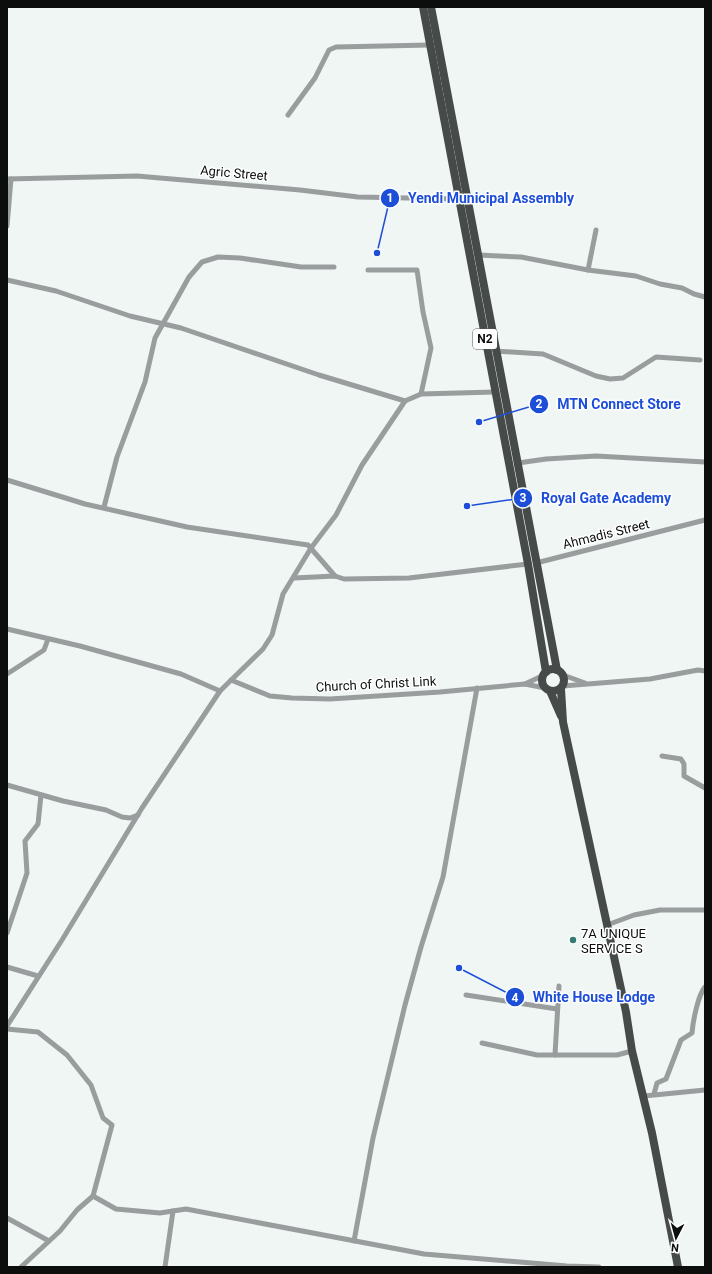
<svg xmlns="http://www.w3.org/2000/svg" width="712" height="1274" viewBox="0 0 712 1274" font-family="Roboto,sans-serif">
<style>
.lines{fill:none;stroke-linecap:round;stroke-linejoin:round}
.minor{stroke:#9a9d9d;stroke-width:5}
.trunk{stroke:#464b4a;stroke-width:8}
.poi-dot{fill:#357b71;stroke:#fff;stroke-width:1.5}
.labels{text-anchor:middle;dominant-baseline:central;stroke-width:3;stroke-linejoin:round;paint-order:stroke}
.shield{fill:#fff;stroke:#555656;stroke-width:1}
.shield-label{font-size:12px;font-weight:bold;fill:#0c0e0e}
.street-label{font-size:13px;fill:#0c0e0e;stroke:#fff}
.poi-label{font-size:13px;fill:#0c0e0e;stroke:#fff;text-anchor:start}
.leader{fill:none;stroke:#1d4ed8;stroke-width:1.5}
.callout-dot{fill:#1d4ed8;stroke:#fff;stroke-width:1.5}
.mark-label{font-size:12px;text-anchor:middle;font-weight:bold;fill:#fff}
.callout-label{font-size:14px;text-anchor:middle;font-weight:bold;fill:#1d4ed8;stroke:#fff;stroke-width:3;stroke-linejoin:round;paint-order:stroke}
</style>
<rect width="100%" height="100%" fill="#eff6f4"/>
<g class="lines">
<!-- minor -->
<g class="minor">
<path d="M288,115L315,78L329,50L336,47L430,45"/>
<path d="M7,179L137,176L300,190L358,197L459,199"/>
<path d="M7,226L11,179"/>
<path d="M478,255L521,257L588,270L636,276L660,284L682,288L694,294L705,297"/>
<path d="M368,270H417L423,312L431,348L421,394"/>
<path d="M588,270L596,230"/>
<path d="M7,280L56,291L130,316L181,328L319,375L405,401"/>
<path d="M495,351L543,354L596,376L610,379L623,378L656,357L700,360"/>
<path d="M518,463L546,459L596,456L705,462"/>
<path d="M7,480L85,504L187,527L308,545L335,576"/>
<path d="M104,507L117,457L145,382L155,338L189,277L202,262L218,257L240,258L301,267H334"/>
<path d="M536,563L705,520"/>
<path d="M294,578L335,576L344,579L409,578L528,564"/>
<path d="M7,629L80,646L181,674L220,691"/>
<path d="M7,674L44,650L48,639"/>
<path d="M563,675L585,683"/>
<path d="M231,680L270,696L292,698L330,699L440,692L525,684L545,688"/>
<path d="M525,684L544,675"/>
<path d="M563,686L650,679L698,670L705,671"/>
<path d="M662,756L681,759L684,764V776L705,788"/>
<path d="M7,785L63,801L106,810L122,817L130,818L138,815"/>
<path d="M607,925L634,915L660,910H705"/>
<path d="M7,933L27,873L25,841L38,824L41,795"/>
<path d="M7,967L38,976"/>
<path d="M466,995L557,1009"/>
<path d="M7,1026L62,940L142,808L220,691L263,649L272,635L283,594L311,548L336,515L362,465L405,401L421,394L495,392"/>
<path d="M7,1029L38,1032L67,1055L91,1085L103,1118L112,1125L93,1196L116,1209L160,1213L186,1209L424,1254L567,1266L599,1267"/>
<path d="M482,1043L537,1055H617L632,1051"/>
<path d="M555,1055L559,986"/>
<path d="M654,1094L657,1083L666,1079L681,1040L692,1033C693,1021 698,995 705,987"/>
<path d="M644,1096L705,1090"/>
<path d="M7,1218L49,1241"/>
<path d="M354,1241L373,1138L405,1005L421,947L443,877L477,688"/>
<path d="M21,1267L60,1231L77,1210L93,1196"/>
<path d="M165,1267L173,1211"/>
</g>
<!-- trunk -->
<g class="trunk">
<path d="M423,7L528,564L546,672"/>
<path d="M431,7L557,670"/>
<circle cx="553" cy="680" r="11"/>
<path d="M561,689L563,722L626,1012L632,1051L652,1133L678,1267"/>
<path d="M550,691L561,716"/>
</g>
</g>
<!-- markers -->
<circle class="poi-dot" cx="573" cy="940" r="4"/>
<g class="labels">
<!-- shield labels -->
<rect class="shield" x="473" y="329" width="24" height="20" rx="3"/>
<g class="shield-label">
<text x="485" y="339">N2</text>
</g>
<!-- street labels -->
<g class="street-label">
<text transform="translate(234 173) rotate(5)">Agric Street</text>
<text transform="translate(606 534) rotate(-14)">Ahmadis Street</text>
<text transform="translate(376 684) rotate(-3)">Church of Christ Link</text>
</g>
<!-- poi labels -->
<g class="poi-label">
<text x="581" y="933">7A UNIQUE<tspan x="581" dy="15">SERVICE S</tspan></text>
</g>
</g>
<!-- callouts -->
<path class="leader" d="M377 253L390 198M479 422L539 404M467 506L523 498M459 968L515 997"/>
<g class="callout-dot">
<circle cx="377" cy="253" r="4"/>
<circle cx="479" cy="422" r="4"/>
<circle cx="467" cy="506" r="4"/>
<circle cx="459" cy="968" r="4"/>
<circle cx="390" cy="198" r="10"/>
<circle cx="539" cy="404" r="10"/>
<circle cx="523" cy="498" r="10"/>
<circle cx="515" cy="997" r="10"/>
</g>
<g class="mark-label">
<text x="390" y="202">1</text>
<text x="539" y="408">2</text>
<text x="523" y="502">3</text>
<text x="515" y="1002">4</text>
</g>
<g class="callout-label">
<text x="491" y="203">Yendi Municipal Assembly</text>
<text x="619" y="409">MTN Connect Store</text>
<text x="606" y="503">Royal Gate Academy</text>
<text x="594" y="1002">White House Lodge</text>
</g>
<!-- border -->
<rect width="712" height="1274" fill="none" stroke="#0c0e0e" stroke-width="16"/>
<!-- north arrow -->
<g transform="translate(676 1238) rotate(186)" stroke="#ffffff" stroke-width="3" paint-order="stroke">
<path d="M0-3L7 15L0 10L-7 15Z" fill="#0c0e0e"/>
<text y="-6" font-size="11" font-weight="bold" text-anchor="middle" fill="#0c0e0e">N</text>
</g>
</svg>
